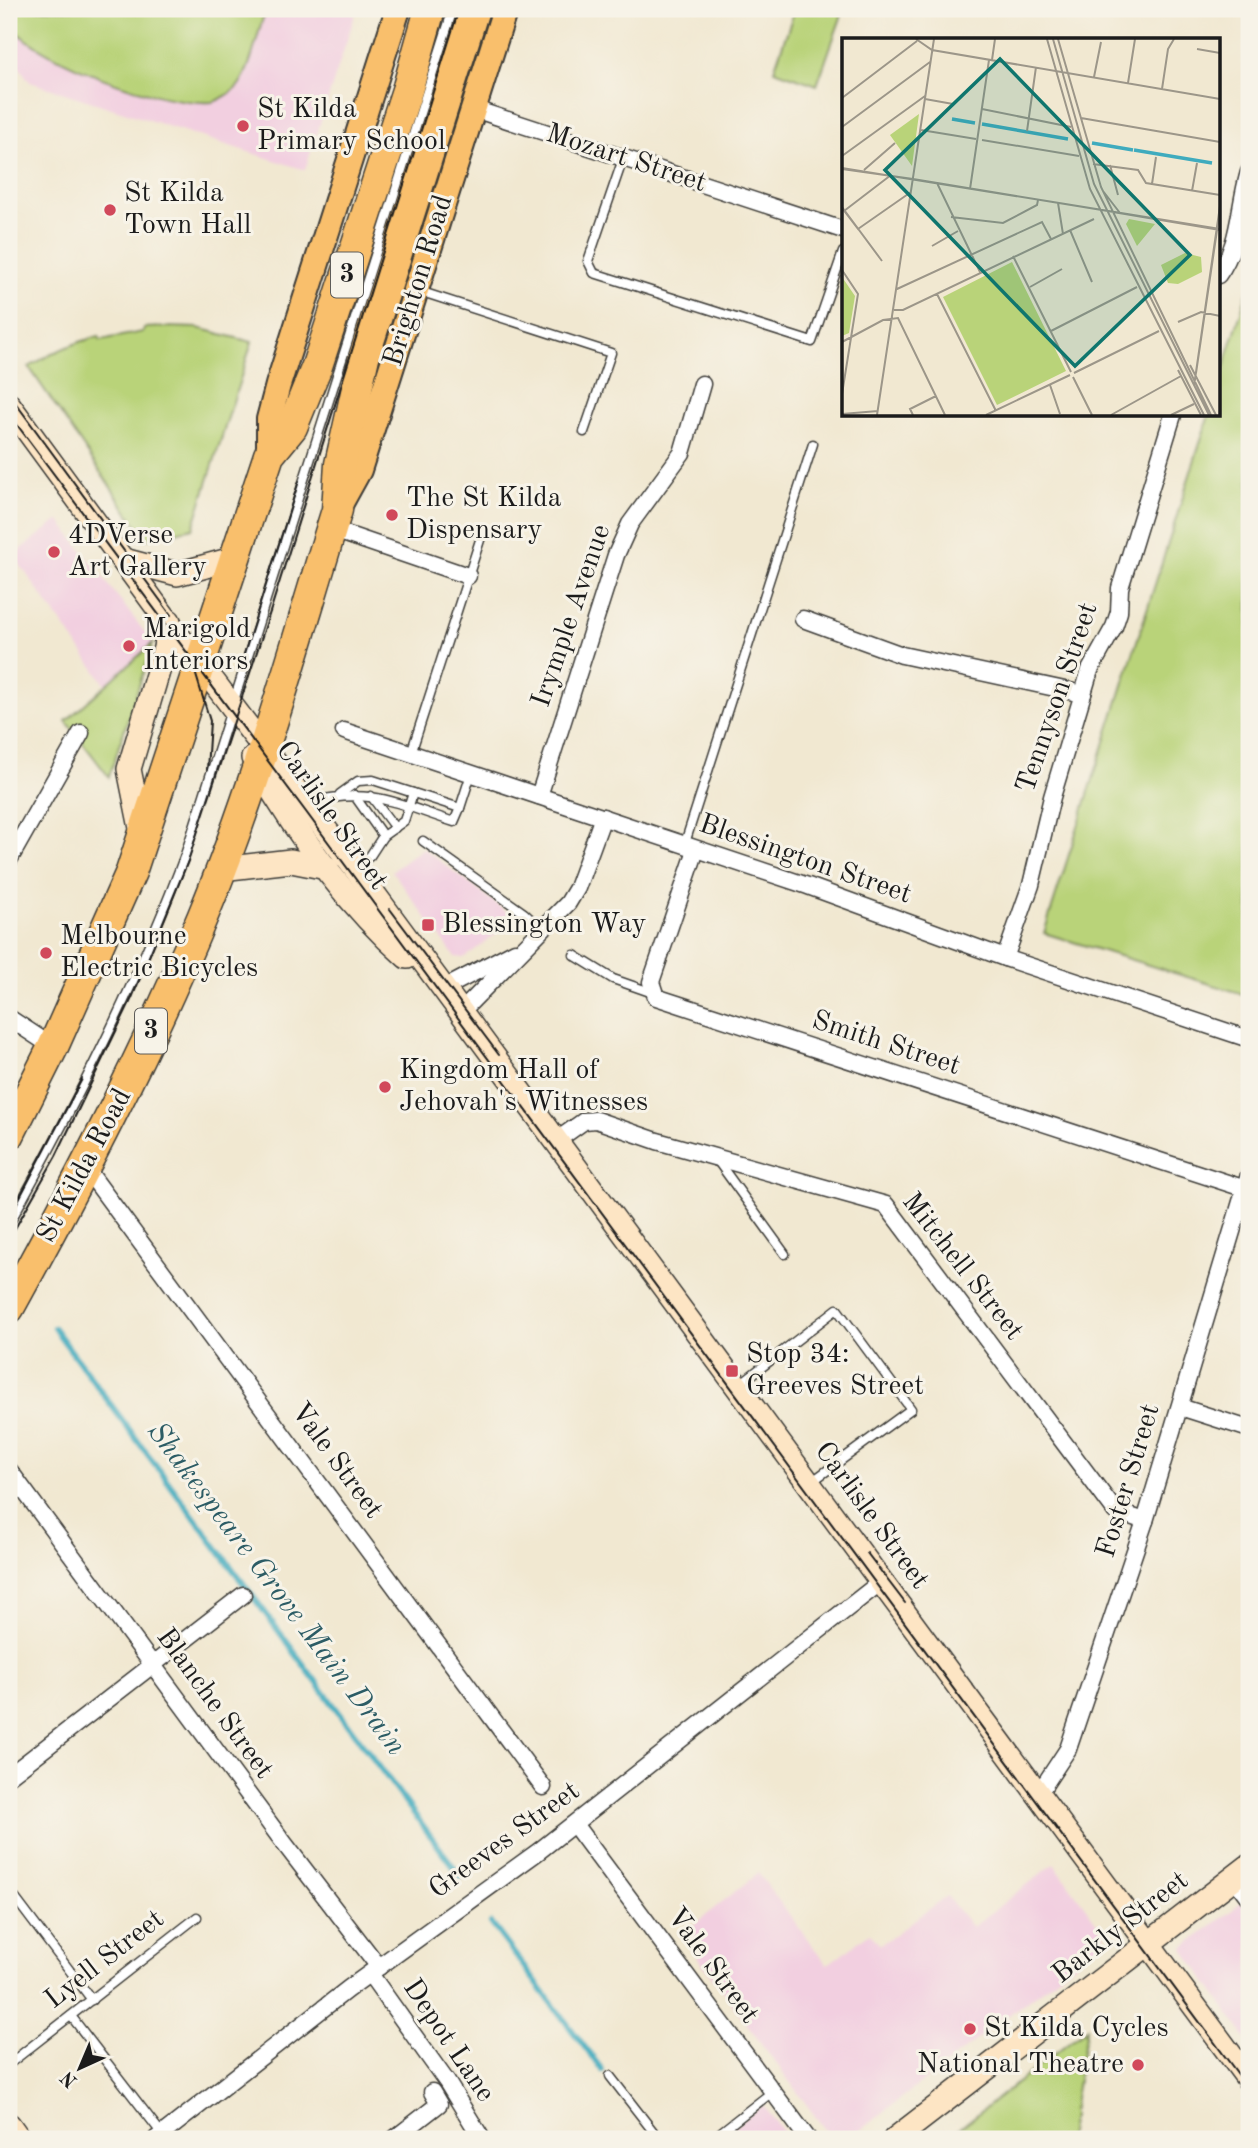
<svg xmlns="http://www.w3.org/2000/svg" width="1258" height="2148" viewBox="0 0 1258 2148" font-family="'Old Standard TT',serif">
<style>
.built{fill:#f2cfe0}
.green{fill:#b9d379;stroke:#6a784a;stroke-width:2}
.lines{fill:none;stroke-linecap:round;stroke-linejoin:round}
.stream{stroke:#3fabbe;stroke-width:6}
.lane-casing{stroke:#3c3b37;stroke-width:11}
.street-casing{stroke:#3c3b37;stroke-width:19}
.secondary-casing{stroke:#3c3b37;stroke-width:26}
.primary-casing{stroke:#3c3b37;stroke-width:28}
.highway-casing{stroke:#3c3b37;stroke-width:33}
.lane{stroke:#fff;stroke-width:8}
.street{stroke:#fff;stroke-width:16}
.secondary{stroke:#fde5c4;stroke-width:23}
.primary{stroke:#f9bf6c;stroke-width:24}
.highway{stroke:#f9bf6c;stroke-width:30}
.tram{stroke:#1c1c1c;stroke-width:2}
.poi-dot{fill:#d1495b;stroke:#f7f3e8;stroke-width:2.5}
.labels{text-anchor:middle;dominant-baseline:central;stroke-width:6;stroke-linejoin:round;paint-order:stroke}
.shield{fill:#f7f3e8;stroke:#5e5c59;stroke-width:2}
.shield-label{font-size:26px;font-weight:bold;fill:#1c1c1c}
.poi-label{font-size:28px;fill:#1c1c1c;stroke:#f7f3e8;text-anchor:start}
.street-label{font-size:28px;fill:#1c1c1c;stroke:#f7f3e8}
.water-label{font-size:30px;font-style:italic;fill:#2c5c65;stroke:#f7f3e8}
.inset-river{fill:none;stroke:#3fabbe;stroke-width:3.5}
.inset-road{fill:none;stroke:#9c9689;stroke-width:2}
.view{fill:#0f766e;fill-opacity:0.15;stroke:#0f766e;stroke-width:3.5}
.inset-edge{fill:none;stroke:#1c1c1c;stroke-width:3.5}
</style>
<rect width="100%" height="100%" fill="#f7f3e8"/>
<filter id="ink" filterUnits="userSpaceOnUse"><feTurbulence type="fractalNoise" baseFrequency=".0143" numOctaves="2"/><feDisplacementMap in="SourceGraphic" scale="14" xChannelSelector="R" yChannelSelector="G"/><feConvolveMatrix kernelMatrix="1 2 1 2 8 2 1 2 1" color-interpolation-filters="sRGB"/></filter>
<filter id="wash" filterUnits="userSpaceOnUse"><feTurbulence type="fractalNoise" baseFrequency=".00686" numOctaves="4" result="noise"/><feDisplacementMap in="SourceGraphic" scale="28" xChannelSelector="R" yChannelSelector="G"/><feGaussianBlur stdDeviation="1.57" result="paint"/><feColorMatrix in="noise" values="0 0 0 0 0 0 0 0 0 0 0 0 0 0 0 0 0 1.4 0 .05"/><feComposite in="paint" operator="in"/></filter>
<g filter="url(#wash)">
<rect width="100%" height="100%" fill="#f1e8d1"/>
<!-- built -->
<g class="built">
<path d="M9,9H357L305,170L30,82L9,53Z"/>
<path d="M59,520L153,643L106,685L13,555Z"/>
<path d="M423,848L516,919L464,958L455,957L392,871Z"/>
<path d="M1054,1864L1105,1934L1104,1941L849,2139H832L681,1935L758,1873L827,1965L870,1933L880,1945L947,1896L972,1927Z"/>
<path d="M1249,1897V2042L1183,1948Z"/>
<path d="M763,2105L789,2139H719Z"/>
</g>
<!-- green -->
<g class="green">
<path d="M9,9H266C258,30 252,67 239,85C235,91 219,101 212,102C162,106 43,62 9,25Z"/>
<path d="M795,9H844L817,85L774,70Z"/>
<path d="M1249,287V996L1044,933L1209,415H1218V386Z"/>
<path d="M167,327L198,328L252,342L193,528L146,539L29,367C52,352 73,343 99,336L100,340L143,332L144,328Z"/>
<path d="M153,643L109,777L66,721Z"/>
<path d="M1087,2028L1068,2139H946Z"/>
</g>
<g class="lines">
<!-- stream -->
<g class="stream">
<path d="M54,1328L461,1877"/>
<path d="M491,1923L602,2070"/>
</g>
</g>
</g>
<g filter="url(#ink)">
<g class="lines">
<defs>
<g id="lane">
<path d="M623,159L588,261L594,273L812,342L843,252"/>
<path d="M419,291L611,353L584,432"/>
<path d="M411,753L481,537"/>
<path d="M340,794L358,781L373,780L460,808L471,774"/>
<path d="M354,795L383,836"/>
<path d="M371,796L395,828"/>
<path d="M309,802C372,787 395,803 454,822L460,808"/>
<path d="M423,841L524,913L543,931"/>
<path d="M684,846L813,444"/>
<path d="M358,865L370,856L383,836L404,821L413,793"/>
<path d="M574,955L613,979L653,993"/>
<path d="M717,1160L785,1254"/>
<path d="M9,1224C76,1103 138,982 186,852L453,9"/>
<path d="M740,1384L837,1309L911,1409L810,1483"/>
<path d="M9,1890L92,2000"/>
<path d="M71,2016L162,2134"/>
<path d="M9,2064L197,1917"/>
<path d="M610,2076L659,2139"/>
<path d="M712,2139L772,2092"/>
</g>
<g id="street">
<path d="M474,109L843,230"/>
<path d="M1218,275C1241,243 1238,208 1249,172"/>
<path d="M331,529L468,576"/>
<path d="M803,619L902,655L1083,694"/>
<path d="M344,731L808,886L1005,958L1249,1039"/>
<path d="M539,796L616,555L630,524L682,453L702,384"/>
<path d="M696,850L651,982L656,997L1249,1190"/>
<path d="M9,860L81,733"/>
<path d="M1005,958L1031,885L1052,797L1090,670L1114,627L1119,612L1120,588L1173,415"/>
<path d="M443,989L515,951"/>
<path d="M461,1012L568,903L577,888L603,817"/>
<path d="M9,1018L53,1047"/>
<path d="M556,1141L584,1121L596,1120L657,1141L886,1205L1115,1511L1145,1521"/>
<path d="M85,1167L543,1787"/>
<path d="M1180,1407L1249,1429"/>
<path d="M9,1470L284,1843L379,1967"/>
<path d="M9,1776L243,1595"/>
<path d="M1039,1793L1068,1749L1145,1521L1249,1175"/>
<path d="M574,1824L808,2139"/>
<path d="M1234,1878L1249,1898"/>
<path d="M370,1974L447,2082L482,2139"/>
<path d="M156,2139L348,1989L539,1851L882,1581"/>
<path d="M394,2139L439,2104L432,2092"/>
</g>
<g id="secondary">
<path d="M9,405L201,667"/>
<path d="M124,560L177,574L232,559"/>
<path d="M194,656L354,867L1249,2080"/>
<path d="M253,758C294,830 345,902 407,957"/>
<path d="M143,838L129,769L165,648L169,621"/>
<path d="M221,869L291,861L327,868"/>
<path d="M9,2125L19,2139"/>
<path d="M895,2139L1249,1866"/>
</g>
<g id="primary">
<path d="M269,455V419L278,385L398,9"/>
<path d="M338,508L359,470L505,9"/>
</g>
<g id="highway">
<path d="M9,1135L53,1047L131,872L269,455L292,427L317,366L408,87L430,9"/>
<path d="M9,1308C79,1181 146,1052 202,918C257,786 295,646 337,510L340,464L364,357L474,9"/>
</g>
</defs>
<!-- lane casing -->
<use href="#lane" class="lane-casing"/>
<!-- street casing -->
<use href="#street" class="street-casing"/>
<!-- secondary casing -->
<use href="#secondary" class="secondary-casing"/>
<!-- primary casing -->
<use href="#primary" class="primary-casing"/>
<!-- highway casing -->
<use href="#highway" class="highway-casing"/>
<!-- lane -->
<use href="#lane" class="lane"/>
<!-- street -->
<use href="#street" class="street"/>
<!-- secondary -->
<use href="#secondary" class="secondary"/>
<!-- primary -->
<use href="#primary" class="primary"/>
<!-- highway -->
<use href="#highway" class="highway"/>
<!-- tram -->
<g class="tram">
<path d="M9,394L171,615"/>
<path d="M9,414L306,812L1249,2089"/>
<path d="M241,664L299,481"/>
<path d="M196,675L210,721L207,770"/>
<path d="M390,909L499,1055"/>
<path d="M9,1218L82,1079"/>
<path d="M9,1239L56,1156L132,998L188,861L271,609L459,9"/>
<path d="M867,1553L905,1603"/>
</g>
</g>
</g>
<!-- markers -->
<g class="poi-dot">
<circle cx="243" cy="126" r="7"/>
<circle cx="110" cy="210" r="7"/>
<circle cx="392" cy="515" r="7"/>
<circle cx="54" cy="552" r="7"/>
<circle cx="129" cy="646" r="7"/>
<rect x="421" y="918" width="14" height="14" rx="3.5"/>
<circle cx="46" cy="953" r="7"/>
<circle cx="385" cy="1087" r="7"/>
<rect x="725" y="1364" width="14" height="14" rx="3.5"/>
<circle cx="970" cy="2029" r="7"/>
<circle cx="1138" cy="2065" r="7"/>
</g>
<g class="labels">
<!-- shield labels -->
<g class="shield">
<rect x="331" y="252.5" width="32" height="45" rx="5"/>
<rect x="135" y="1008.5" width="32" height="45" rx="5"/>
</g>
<g class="shield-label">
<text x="347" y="275">3</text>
<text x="151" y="1031">3</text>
</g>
<!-- poi labels -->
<g class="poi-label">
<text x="257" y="110">St Kilda<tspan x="257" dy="32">Primary School</tspan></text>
<text x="124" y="194">St Kilda<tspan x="124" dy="32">Town Hall</tspan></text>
<text x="406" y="499">The St Kilda<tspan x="406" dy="32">Dispensary</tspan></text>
<text x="68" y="536">4DVerse<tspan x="68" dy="32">Art Gallery</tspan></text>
<text x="143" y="630">Marigold<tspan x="143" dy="32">Interiors</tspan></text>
<text x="442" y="925">Blessington Way</text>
<text x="60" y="937">Melbourne<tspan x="60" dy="32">Electric Bicycles</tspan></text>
<text x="399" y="1071">Kingdom Hall of<tspan x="399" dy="32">Jehovah's Witnesses</tspan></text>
<text x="746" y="1355">Stop 34:<tspan x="746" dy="32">Greeves Street</tspan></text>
<text x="984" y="2029">St Kilda Cycles</text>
<text x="1124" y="2065" text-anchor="end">National Theatre</text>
</g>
<!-- street labels -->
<g class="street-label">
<text transform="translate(626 159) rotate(18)">Mozart Street</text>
<text transform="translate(419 281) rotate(-73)">Brighton Road</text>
<text transform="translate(572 616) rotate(-71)">Irymple Avenue</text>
<text transform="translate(1058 698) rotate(-71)">Tennyson Street</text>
<text transform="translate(331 816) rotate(55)">Carlisle Street</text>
<text transform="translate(805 860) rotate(19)">Blessington Street</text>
<text transform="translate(886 1044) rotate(18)">Smith Street</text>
<text transform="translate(85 1166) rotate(-62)">St Kilda Road</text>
<text transform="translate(962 1267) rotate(52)">Mitchell Street</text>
<text transform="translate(336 1461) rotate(54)">Vale Street</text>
<text transform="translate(1129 1481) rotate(-73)">Foster Street</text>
<text transform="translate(871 1516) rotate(54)">Carlisle Street</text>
<text transform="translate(214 1704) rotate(54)">Blanche Street</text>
<text transform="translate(505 1841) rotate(-36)">Greeves Street</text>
<text transform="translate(1121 1928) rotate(-38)">Barkly Street</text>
<text transform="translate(105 1960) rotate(-38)">Lyell Street</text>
<text transform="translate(712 1966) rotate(54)">Vale Street</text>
<text transform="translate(448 2041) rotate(56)">Depot Lane</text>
</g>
<!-- water labels -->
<g class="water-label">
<text transform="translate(276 1589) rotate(53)">Shakespeare Grove Main Drain</text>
</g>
</g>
<!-- overview -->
<g transform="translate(842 38)">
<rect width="378" height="378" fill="#f1e8d1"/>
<path d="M77,76L70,128L48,97ZM287,181L313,186L295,208L284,186ZM343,215L359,219L360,234L336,246L326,245L319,227ZM170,224L224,333L155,367L101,259ZM0,239L13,258L7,295L0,298Z" fill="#b9d379"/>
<path class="inset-river" d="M110,81L133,85M140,86L226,101M250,105L291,112M292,112L370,125"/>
<path class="inset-road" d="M74,1L90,12L378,61M205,1L248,151L362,377M211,1L252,146L367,377M216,1L259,149L369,377M355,11L378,15M150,22L153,1M252,39L259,4M286,45L293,1M320,51L326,11L332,1M0,60L75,3M83,61L111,66M140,71L229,89M239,80L378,104M0,89L88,24M79,92L134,101M185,93L194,29M140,102L237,118M0,118L83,58M251,126L296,132L304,145L378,157M268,127L276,157M0,130L378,191M0,131L71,141M22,132L53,105M71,141L272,174M95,145L138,234M310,146L314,119M128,151L147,22M261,153L278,175M350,153L355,125M216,165L221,196M0,169L40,223M0,170L16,191L69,154M2,173L49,137M271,174L378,192M109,179L161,185L195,167L196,162M228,192L250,244M90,208L116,193M171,218L229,334M0,232L16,256L0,356M188,249L220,231M55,251L200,184L209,201M95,256L154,373M52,272H61L252,181M336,284L359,274L378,278M209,293L295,249M0,304L41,282L56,280L103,377M348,327L374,377M336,332L359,377M232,335L317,293M354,335L378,172M231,339L250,377M208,347L218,376M352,348L378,168M0,376L36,373M35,377L92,1M71,377L68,371L94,358M144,377L228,337M269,377L339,338M329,377L352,366"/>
<path class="view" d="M158,21L348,217L233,328L43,132Z"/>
<rect width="378" height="378" class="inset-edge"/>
</g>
<!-- margin -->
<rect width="1258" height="2148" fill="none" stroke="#f7f3e8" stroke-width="35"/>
<!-- north arrow -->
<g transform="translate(80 2068) rotate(224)" stroke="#f7f3e8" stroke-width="5" paint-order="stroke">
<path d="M0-5L12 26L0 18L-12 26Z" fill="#1c1c1c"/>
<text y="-10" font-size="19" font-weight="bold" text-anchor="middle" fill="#1c1c1c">N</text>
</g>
</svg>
